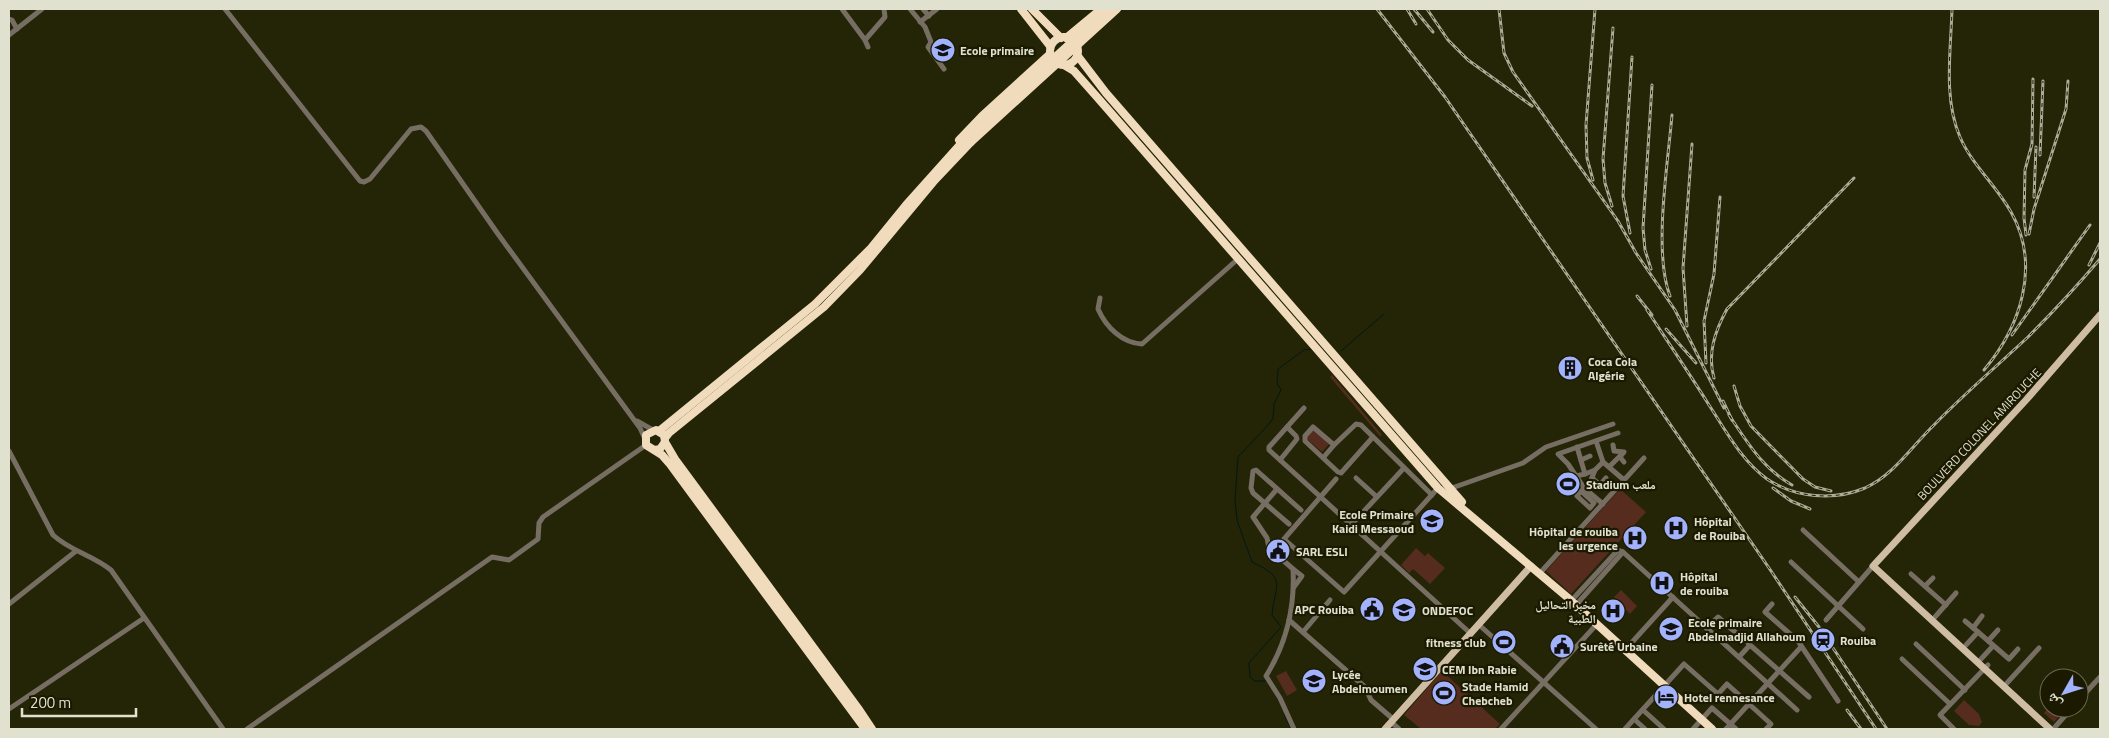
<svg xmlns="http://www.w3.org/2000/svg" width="2109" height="738" viewBox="0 0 2109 738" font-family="'Titillium Web','Noto Naskh Arabic',sans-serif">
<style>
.green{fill:#552c1d}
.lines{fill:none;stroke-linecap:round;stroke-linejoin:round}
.stream{stroke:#001912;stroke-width:1}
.minor{stroke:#776e63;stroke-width:5}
.major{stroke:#cebca3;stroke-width:7}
.highway{stroke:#f1dbbd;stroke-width:8}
.rail-casing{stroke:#abac97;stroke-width:3}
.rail{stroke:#1b1a00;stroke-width:1;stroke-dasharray:4;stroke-linecap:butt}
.highway-bridge{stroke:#f1dbbd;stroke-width:8}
.labels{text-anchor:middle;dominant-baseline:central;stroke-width:4.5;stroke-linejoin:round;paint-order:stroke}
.poi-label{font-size:12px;font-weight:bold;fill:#e0e1cf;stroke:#1b1a00;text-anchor:start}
.street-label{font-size:12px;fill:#e0e1cf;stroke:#1b1a00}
</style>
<rect width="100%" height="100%" fill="#242406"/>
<!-- green -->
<g class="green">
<path d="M1332,375L1382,435L1380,436L1330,377Z"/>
<path d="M1313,430L1329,444L1322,452L1306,438Z"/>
<path d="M1563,474L1578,487L1573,493L1558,480Z"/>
<path d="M1620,489L1646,512L1571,594L1546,571Z"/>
<path d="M1416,548L1425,556L1428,553L1445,568L1430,584L1413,569L1409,573L1401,565Z"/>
<path d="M1621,590L1637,606L1630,614L1614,597Z"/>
<path d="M1286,671L1297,690L1287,696L1276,676Z"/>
<path d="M1442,671L1500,724L1495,729H1421L1404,715Z"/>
<path d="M1964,700L1979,714L1982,722L1979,726L1969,725L1954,711Z"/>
<path d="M2049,707V708H2067L2054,722L2044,713Z"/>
</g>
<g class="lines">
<!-- stream -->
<g class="stream">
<path d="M1341,351L1384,314"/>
<path d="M1266,681H1255L1250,677L1249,663L1281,627L1272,615C1275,583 1288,579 1252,562L1237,520L1235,500L1238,457L1268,425L1273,418L1274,404L1281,390L1277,383L1278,369L1304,350L1311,349L1318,356"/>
<path d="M1284,714L1291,729"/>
</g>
<!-- minor -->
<g class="minor">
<path d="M225,9L360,181L364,182L370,179L411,129L421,127L426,131L498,234L640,428L645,439"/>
<path d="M842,9L865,40"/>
<path d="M910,9L925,27L931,42L928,47L944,69"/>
<path d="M923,9L929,16"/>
<path d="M9,19L12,20L17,29"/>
<path d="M920,22L937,9"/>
<path d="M9,35L42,9"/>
<path d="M868,47L865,40L885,17L884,9"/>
<path d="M1100,298L1098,309C1106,327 1122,343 1142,344L1239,258"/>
<path d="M1304,408L1269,447V450L1470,633"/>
<path d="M637,421L653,430"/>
<path d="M1596,441L1603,462L1624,480"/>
<path d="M1334,445L1356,424L1361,425L1432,495"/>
<path d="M1613,445L1614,451L1624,452L1620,457L1624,462"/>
<path d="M9,451L53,535C70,551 93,555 111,570L223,729"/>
<path d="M1323,458L1334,445L1313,427L1305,436V441L1338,472L1341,473L1373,437"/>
<path d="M1280,460L1297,439L1296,436L1287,427"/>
<path d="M1581,460L1590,456"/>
<path d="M1609,467L1620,456"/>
<path d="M1585,474L1595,470L1603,462"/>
<path d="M1576,476L1585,474L1577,447"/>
<path d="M1356,478L1377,497"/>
<path d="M1592,478L1600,485L1606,478"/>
<path d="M1336,479L1284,539L1344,592L1438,488"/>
<path d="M1277,489L1253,517L1267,538L1269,548L1293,569C1295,607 1286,644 1266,676L1280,698L1294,729"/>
<path d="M1449,489L1523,463L1546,447L1613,424"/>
<path d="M1587,490L1595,470"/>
<path d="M1581,491L1594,503L1590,508L1577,496Z"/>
<path d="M1603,504L1584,488L1568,464L1558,454L1618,433"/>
<path d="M1289,524L1253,493L1251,488L1253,471L1256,470L1301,510"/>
<path d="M1351,525L1404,468"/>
<path d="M1803,530L1859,582"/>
<path d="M1791,562L1863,629"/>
<path d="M1293,569L1302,576L1294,587"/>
<path d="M1540,573L1644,458"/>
<path d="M1911,574L1946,605"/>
<path d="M1925,586L1933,578"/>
<path d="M1571,601L1618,550L1623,552L1797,710"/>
<path d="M9,604L76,551"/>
<path d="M1772,604L1765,612L1798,641L1838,701"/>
<path d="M1576,605L1623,552"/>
<path d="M1935,617L1956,593"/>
<path d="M1289,620L1365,687L1371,700L1393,719"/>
<path d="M1826,620L1873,566"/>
<path d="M1965,621L1978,632L1966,645"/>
<path d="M1478,624L1596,729"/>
<path d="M1706,628L1718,617L1743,639L1750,637"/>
<path d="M1973,628L1982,616"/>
<path d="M1303,632L1330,600"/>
<path d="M1978,632L2009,659L2018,649"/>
<path d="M1988,641L1998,630"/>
<path d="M1916,644L1965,690"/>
<path d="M1750,645L1809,697"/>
<path d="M1625,650L1673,597"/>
<path d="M1739,657L1750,645L1748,643"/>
<path d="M1902,659L1950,704"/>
<path d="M1981,659L1993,646"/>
<path d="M2007,683L2039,648"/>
<path d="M2079,700L2100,677"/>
<path d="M9,709L144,618"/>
<path d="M1643,710L1664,729"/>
<path d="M1634,719L1645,729"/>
<path d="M1391,722L1399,729"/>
<path d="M2055,727L2072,708"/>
<path d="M247,729L492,557L509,560L538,539L539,523L543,517L646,445"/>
<path d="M1501,729L1597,624"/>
<path d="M1625,729L1684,664L1718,694L1727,684L1771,724L1766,729"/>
<path d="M1693,729L1712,708L1736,729"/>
<path d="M1726,729L1801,647"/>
<path d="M1954,729L1940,715L1988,665"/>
</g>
<!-- major -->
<g class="major">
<path d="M1385,729L1531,566"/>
<path d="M2050,729L1873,566L2026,400L2100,315"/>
</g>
<!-- highway -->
<g class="highway">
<path d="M1021,9L1050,46"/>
<path d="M1032,9L1061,38"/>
<circle cx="1064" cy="51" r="14"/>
<path d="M1066,38L1101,9"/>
<path d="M1077,55L1106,93L1462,502"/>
<path d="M1064,65L1074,71L1097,97L1438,488L1567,597L1712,729"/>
<path d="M959,140L982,116L1050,54"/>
<path d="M659,431L815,304L871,248L906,205L966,138"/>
<path d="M665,438L669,433L824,307L860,270L935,180L971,142"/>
<path d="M665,442L675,459L858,708L872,729"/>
<path d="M655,450L660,449L665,442L664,435L656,430L646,435V445L662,455L669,463L865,729"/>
</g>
<defs>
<g id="rail">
<path d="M1377,9L1445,97L1769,568L1876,729"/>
<path d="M1407,9L1416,24"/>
<path d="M1414,9L1433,32"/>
<path d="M1427,9L1448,40L1468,60L1532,106"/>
<path d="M1499,9L1504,53L1513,72L1618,221L1636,253L1675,310L1724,408"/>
<path d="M1952,9C1951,50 1943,98 1960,137C1972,165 1996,185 2011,212C2041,265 2021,326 1984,370"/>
<path d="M2040,155L2043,81"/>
<path d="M1593,180L1587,158L1586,125L1595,9"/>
<path d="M2034,197L2036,147"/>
<path d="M1612,206L1605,183L1603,159L1613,28"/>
<path d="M1630,233L1623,196L1632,57"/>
<path d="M2029,234L2034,209L2066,109L2068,81"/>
<path d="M2026,235L2024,218L2025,170L2032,144L2033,79"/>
<path d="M2089,265L2100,243"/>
<path d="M1651,269L1645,250L1643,228L1652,85"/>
<path d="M1637,296L1652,315"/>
<path d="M1670,296C1653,252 1668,163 1672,115"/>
<path d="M1647,310C1668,342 1689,373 1709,405C1726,431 1741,460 1767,479C1795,498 1834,501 1865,488C1894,475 1912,446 1934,425C1964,394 1997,366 2028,337C2053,312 2077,286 2100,259"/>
<path d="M1687,326L1683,268L1692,144"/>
<path d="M1666,329L1696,363"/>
<path d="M2012,335L2090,225"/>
<path d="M1706,363L1704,321L1714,274L1720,197"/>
<path d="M1714,378C1707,354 1715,331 1727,309L1854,178"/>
<path d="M1734,386L1740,406L1751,426L1803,479L1815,487L1831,491"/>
<path d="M1723,401L1732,420"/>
<path d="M1729,415C1747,442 1763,469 1792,485"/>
<path d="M1773,488L1791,501L1810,509"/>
<path d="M1795,597L1819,627L1887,729"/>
<path d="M1847,710L1861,729"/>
</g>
</defs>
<!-- rail casing -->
<use href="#rail" class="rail-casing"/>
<!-- rail -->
<use href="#rail" class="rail"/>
<!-- highway-bridge -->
<g class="highway-bridge">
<path d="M966,138L1108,9"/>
<path d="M971,142L1117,9"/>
</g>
</g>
<!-- icons -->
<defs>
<symbol id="school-disc" viewBox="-11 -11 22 22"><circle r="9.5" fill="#a3b2fd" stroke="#1b1a00"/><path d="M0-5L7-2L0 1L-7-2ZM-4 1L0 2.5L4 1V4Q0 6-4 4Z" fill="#111"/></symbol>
<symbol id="building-disc" viewBox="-11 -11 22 22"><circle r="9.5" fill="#a3b2fd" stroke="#1b1a00"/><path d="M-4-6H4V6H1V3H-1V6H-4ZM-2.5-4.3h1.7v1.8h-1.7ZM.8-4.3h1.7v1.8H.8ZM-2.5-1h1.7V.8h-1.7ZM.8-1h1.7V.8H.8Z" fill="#111"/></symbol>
<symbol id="stadium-disc" viewBox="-11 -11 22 22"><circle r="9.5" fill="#a3b2fd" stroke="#1b1a00"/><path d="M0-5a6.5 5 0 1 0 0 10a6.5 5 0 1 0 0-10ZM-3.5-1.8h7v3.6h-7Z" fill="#111"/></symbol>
<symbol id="hospital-disc" viewBox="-11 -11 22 22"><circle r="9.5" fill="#a3b2fd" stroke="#1b1a00"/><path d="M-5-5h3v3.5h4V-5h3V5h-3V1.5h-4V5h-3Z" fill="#111"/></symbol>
<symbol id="civic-disc" viewBox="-11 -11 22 22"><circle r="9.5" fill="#a3b2fd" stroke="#1b1a00"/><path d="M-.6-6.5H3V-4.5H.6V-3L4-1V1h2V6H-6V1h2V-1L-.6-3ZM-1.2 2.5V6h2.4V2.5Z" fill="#111"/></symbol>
<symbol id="university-disc" viewBox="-11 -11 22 22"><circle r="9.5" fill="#a3b2fd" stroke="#1b1a00"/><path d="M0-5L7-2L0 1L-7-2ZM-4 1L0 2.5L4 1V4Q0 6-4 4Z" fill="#111"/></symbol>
<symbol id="station-disc" viewBox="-11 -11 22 22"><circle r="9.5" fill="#a3b2fd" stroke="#1b1a00"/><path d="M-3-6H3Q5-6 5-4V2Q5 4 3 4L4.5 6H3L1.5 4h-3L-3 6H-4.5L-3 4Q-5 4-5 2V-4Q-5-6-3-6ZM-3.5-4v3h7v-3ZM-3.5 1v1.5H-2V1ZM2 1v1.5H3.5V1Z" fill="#111"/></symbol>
<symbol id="hotel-disc" viewBox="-11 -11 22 22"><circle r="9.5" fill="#a3b2fd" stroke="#1b1a00"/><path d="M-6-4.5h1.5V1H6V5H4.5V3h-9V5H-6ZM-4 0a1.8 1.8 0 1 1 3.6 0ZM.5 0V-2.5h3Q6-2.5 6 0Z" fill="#111"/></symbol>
</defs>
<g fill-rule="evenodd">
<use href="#school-disc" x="929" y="36" width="28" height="28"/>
<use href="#building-disc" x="1556" y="354" width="28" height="28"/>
<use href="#stadium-disc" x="1554" y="470" width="28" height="28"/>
<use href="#school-disc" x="1418" y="507" width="28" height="28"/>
<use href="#hospital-disc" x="1662" y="514" width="28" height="28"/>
<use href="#hospital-disc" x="1621" y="524" width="28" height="28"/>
<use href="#civic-disc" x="1264" y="537" width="28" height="28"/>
<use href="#hospital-disc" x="1648" y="569" width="28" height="28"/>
<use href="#civic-disc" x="1358" y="595" width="28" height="28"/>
<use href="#university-disc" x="1390" y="596" width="28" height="28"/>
<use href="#hospital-disc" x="1599" y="597" width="28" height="28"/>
<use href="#school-disc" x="1657" y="615" width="28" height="28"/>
<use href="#station-disc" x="1809" y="626" width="28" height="28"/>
<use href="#stadium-disc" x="1490" y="628" width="28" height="28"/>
<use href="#civic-disc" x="1548" y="632" width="28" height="28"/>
<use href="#school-disc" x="1411" y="655" width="28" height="28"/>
<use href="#school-disc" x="1300" y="667" width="28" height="28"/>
<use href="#stadium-disc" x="1430" y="679" width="28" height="28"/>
<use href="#hotel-disc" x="1652" y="683" width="28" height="28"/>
</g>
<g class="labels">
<!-- poi labels -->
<g class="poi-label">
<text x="960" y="50">Ecole primaire</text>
<text x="1588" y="361">Coca Cola<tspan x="1588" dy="14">Algérie</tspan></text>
<text x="1586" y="484">Stadium ملعب</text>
<text x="1414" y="514" text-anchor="end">Ecole Primaire<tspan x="1414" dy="14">Kaidi Messaoud</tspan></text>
<text x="1694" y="521">Hôpital<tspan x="1694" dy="14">de Rouiba</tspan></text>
<text x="1618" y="531" text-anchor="end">Hôpital de rouiba<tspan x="1618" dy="14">les urgence</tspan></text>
<text x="1296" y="551">SARL ESLI</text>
<text x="1680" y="576">Hôpital<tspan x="1680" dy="14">de rouiba</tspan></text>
<text x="1596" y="604" text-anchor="end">مخبر التحاليل<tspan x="1596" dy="14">الطبية</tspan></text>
<text x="1354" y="609" text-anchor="end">APC Rouiba</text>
<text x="1422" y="610">ONDEFOC</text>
<text x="1688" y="622">Ecole primaire<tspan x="1688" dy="14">Abdelmadjid Allahoum</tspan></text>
<text x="1840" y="640">Rouiba</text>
<text x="1486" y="642" text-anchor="end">fitness club</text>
<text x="1580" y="646">Surêté Urbaine</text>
<text x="1442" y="669">CEM Ibn Rabie</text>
<text x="1332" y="674">Lycée<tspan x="1332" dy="14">Abdelmoumen</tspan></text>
<text x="1462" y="686">Stade Hamid<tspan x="1462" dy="14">Chebcheb</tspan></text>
<text x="1684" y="697">Hotel rennesance</text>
</g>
<!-- street labels -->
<g class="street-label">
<text transform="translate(1979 434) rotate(-47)">BOULVERD COLONEL AMIROUCHE</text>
</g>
</g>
<!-- border -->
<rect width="2109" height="738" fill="none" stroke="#e0e1cf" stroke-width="20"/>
<!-- north arrow -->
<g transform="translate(2064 693) rotate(231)"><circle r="24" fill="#1b1a00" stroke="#6a6a53"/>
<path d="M0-4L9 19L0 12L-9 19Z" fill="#a3b2fd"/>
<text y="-8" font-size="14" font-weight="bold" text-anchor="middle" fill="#e0e1cf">ش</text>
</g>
<!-- scale -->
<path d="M22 708v8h114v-8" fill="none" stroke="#e0e1cf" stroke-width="2.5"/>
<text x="30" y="708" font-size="15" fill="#e0e1cf" stroke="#1b1a00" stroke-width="4" paint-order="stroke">200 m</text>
</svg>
